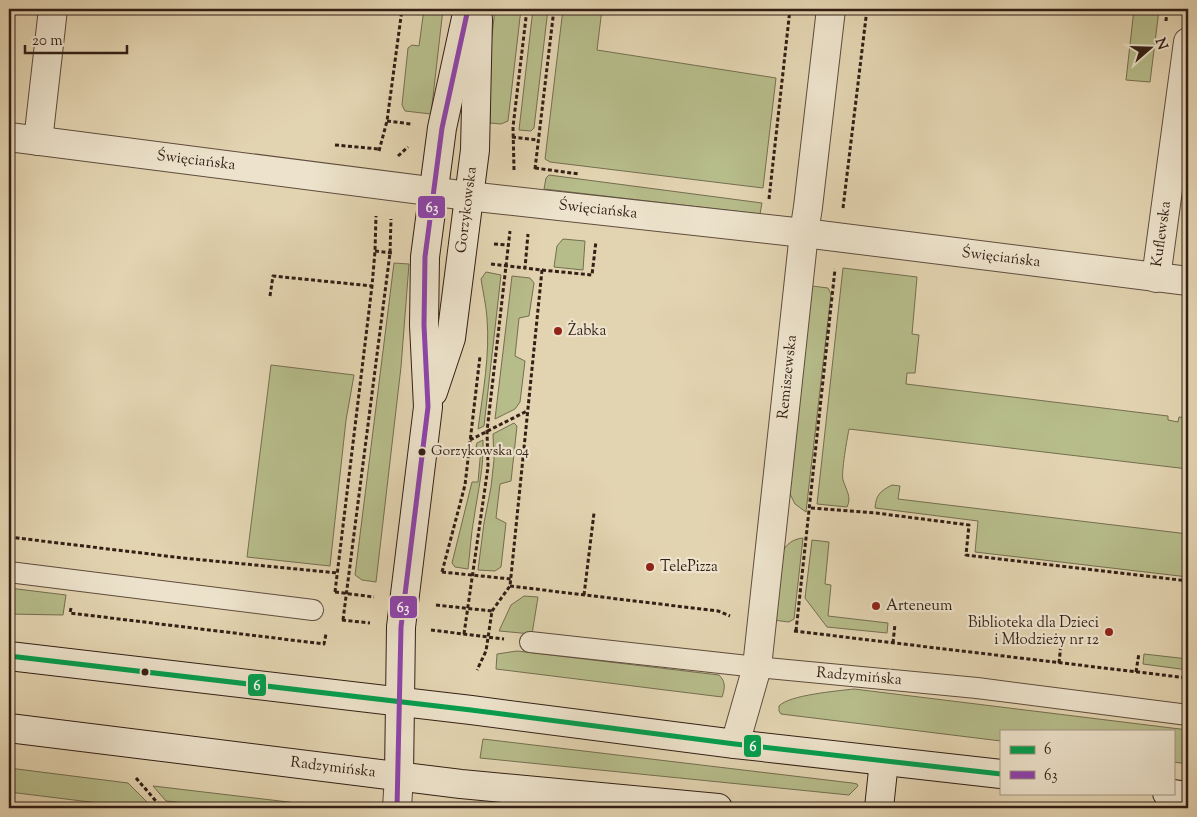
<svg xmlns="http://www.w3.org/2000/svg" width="1197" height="817" viewBox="0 0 1197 817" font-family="'Sorts Mill Goudy',serif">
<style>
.green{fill:#b6bc8a;stroke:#746e50}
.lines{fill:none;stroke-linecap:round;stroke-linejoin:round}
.lane-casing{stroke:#5f4c3d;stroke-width:22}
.street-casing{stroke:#5f4c3d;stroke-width:30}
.secondary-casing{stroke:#331f16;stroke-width:30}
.path{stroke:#331f16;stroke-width:3;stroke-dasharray:4 2.5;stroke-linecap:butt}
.lane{stroke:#ede3cc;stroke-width:20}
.street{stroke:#ede3cc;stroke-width:28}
.secondary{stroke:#ede3cc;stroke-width:28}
.bus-1-casing{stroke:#ede3cc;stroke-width:9}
.bus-2-casing{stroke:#ede3cc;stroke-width:9}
.bus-1{stroke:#039f4e;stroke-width:5}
.bus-2{stroke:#8e44ad;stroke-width:5}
.poi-dot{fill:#8f2418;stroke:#ede3cc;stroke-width:2}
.bus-dot{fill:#331f16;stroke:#ede3cc;stroke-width:2}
.labels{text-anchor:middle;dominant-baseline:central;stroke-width:4.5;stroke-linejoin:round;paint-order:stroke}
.bus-label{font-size:14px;fill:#331f16;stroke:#ede3cc;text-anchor:start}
.street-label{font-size:15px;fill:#331f16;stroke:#ede3cc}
.poi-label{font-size:15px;fill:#331f16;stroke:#ede3cc;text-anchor:start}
.line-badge{stroke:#ede3cc;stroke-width:2}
.badge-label{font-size:14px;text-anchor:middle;font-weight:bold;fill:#fff}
</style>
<rect width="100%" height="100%" fill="#e3d4b1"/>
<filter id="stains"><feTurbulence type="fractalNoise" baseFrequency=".004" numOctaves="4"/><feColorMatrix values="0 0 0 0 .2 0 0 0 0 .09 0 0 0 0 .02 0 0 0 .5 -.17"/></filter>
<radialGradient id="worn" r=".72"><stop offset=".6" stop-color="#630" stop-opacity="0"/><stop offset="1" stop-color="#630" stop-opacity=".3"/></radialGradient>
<!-- green -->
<g class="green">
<path d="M424,9H443L431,114L405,111L402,105L408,48L412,45L419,46Z"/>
<path d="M495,9H521L508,121L501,124L490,123L491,44Z"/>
<path d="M533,9H548L534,128L531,131L519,130Z"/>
<path d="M563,9H602L597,50L776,78L763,188L550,162L545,159Z"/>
<path d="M1134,9L1159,10L1150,82L1126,80Z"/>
<path d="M549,175L762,203L760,214L544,189L546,178Z"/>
<path d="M563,239L585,241L583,270L554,267L557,246Z"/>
<path d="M394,263L409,264L401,367L376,582L362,580L355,575Z"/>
<path d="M843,268L917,277L912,334L919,335L915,373H907L906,384L1168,416V420L1178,422L1179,417L1188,418V469L849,429C847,439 841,473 843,480C846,490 852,497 847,507L817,504Z"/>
<path d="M486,272L501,275L484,426L478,429C483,392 490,355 487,318C486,305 483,292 481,279Z"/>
<path d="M512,276L530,278L534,283L529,316L519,318L515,356L525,361L520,402L515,409L495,419Z"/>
<path d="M812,286L828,288L831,294L806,512L795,504L789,492Z"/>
<path d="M271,365L354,375L346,420L330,566L247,557Z"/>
<path d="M514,423L517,426L511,481L500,484L496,518L506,523L501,567L495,571L478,570L484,523L491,487L494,460L493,434Z"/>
<path d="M483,440C484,467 478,491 474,518C471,534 470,552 468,569L455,567L452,563L472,482H478L481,448L476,447L477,443Z"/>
<path d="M892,485L900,486L898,499L1188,534V577L975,552L978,521L875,508C876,495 880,491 892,485Z"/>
<path d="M803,538L794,619L789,622L773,620L782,553C786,544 793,539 803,538Z"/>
<path d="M812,540L829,542L825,584L831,585L828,616L888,623L887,633L827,627L805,598Z"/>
<path d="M9,588L66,595L63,615L9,614Z"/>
<path d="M524,596L538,597L532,634L499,631L511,605Z"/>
<path d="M517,651L719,675C726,682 725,688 722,697L496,669L497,654Z"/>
<path d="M1144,654L1188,659V670L1143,664Z"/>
<path d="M854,689L1188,730V764L1173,762V731H1001V741L781,714L779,711V706C789,695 837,691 854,689Z"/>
<path d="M483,739L852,783L857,784L858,786L849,795L480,758Z"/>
<path d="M9,768L128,783L153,808H98V803L9,792Z"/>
<path d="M153,786L339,808H239L166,801Z"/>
</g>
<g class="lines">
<defs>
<g id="lane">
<path d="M9,572L313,610"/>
<path d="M530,642L757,667L977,688L1188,715"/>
</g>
<g id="street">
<path d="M9,137L468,196L804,233L1188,281"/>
<path d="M38,141L53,9"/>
<path d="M1156,278L1188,42"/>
<path d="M735,744L757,667L804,233L808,207L831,9"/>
<path d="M397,808L399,776"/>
</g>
<g id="secondary">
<path d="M433,392L451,338L475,150L478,19"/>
<path d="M9,656L471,710L735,744L1001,774"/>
<path d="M9,728L461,784L718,808"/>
<path d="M399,776L401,627L428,407L424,325L425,257L442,128L468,9"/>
<path d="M1167,793L1188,796"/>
<path d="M879,808L884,761"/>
</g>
</defs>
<!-- lane casing -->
<use href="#lane" class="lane-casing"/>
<!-- street casing -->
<use href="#street" class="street-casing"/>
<!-- secondary casing -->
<use href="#secondary" class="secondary-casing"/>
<!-- path -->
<g class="path">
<path d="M1166,21L1167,9"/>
<path d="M387,121L411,124"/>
<path d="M512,137L538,140"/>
<path d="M335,145L379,149"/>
<path d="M379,151L387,121L402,9"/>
<path d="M398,156L408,147"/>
<path d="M535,168L579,174"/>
<path d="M535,169L554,9"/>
<path d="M514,170L513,127L527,9"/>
<path d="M769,199L790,9"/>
<path d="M843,208L867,9"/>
<path d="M494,244L509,245"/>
<path d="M375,251L392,253"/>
<path d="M491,264L525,268"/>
<path d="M542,270L592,275L596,241"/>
<path d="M270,296L273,276L372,286"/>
<path d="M470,440L527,411"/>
<path d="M811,508L876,513L969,525L966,555L1188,581"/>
<path d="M9,537L183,558L338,573"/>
<path d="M442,572L465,485L480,356"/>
<path d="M442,572L511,579"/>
<path d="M510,586L718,611L730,616"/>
<path d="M335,592L372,286L375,251L376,216"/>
<path d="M335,592L374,597"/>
<path d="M584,595L594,513"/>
<path d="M436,605L492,611L486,651L477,670"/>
<path d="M71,608L70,613L324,644L326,634"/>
<path d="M492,611L510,586L542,270L525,268L528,234"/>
<path d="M342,620L370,623"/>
<path d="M343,620L390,253L391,219"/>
<path d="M431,630L504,639"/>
<path d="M794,631L1188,678"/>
<path d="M796,631L835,269"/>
<path d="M464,634L488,467L487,431L510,231"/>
<path d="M893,643L895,624"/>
<path d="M1059,663L1061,644"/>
<path d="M1136,672L1139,653"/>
<path d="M136,778L162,808"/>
</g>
<!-- lane -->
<use href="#lane" class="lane"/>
<!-- street -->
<use href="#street" class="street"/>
<!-- secondary -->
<use href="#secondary" class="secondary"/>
<defs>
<path id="bus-1" d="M9,656L471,710L735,744L1001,774"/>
<path id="bus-2" d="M397,808L401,627L428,407L424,325L425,257L442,128L468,9"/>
</defs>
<!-- bus-1 casing -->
<use href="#bus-1" class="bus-1-casing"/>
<!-- bus-2 casing -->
<use href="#bus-2" class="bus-2-casing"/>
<!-- bus-1 -->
<use href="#bus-1" class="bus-1"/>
<!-- bus-2 -->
<use href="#bus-2" class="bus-2"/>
</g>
<!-- markers -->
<g class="poi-dot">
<circle cx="558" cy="331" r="5"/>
<circle cx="650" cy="567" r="5"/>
<circle cx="876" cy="606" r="5"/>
<circle cx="1109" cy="632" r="5"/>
</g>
<g class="bus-dot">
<circle cx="422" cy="452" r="4.5"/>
<circle cx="145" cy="672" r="4.5"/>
</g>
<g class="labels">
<!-- bus labels -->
<g class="bus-label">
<text x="431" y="452">Gorzykowska 04</text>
</g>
<!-- street labels -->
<g class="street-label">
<text transform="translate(196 161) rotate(7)">Święciańska</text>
<text transform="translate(467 210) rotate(-83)">Gorzykowska</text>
<text transform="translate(598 210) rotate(6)">Święciańska</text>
<text transform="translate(1162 234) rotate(-82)">Kuflewska</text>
<text transform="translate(1001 258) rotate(7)">Święciańska</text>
<text transform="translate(788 377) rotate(-84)">Remiszewska</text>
<text transform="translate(859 677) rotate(5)">Radzymińska</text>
<text transform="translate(333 768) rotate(7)">Radzymińska</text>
</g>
<!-- poi labels -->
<g class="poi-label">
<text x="568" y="331">Żabka</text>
<text x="660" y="567">TelePizza</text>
<text x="886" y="606">Arteneum</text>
<text x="1099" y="623" text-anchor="end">Biblioteka dla Dzieci<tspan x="1099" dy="17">i Młodzieży nr 12</tspan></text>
</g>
</g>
<g class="line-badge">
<rect x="417" y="195" width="29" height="24" rx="5" fill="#8e44ad"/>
<rect x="389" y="595" width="29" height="24" rx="5" fill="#8e44ad"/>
<rect x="247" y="673" width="20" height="24" rx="5" fill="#039f4e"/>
<rect x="743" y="734" width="19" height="24" rx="5" fill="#039f4e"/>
</g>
<g class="badge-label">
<text x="432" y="212">63</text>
<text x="403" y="612">63</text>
<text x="257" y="690">6</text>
<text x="753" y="751">6</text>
</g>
<!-- margin -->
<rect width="1197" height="817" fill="none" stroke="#e3d4b1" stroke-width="30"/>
<rect x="10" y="10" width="1177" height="797" fill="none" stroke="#331f16" stroke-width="2.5"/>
<rect x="15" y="15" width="1167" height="787" fill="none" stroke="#331f16"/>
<!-- legend -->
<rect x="1000" y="730" width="175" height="65" fill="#ede3cc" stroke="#a39583"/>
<rect x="1010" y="746" width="25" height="8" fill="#039f4e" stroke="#a39583"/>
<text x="1044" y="754" font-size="15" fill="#331f16">6</text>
<rect x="1010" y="771" width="25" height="8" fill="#8e44ad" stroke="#a39583"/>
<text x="1044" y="780" font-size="15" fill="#331f16">63</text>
<!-- north arrow -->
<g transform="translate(1150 48) rotate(70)" stroke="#ede3cc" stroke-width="4" paint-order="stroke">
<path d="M0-4L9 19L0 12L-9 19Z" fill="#331f16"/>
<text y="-8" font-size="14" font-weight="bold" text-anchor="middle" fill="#331f16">N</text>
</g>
<!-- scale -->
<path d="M25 45v8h102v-8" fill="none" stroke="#331f16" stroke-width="2.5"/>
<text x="32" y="45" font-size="15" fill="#331f16" stroke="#ede3cc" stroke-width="4" paint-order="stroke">20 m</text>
<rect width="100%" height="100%" filter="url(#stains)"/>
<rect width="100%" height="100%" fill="url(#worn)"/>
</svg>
